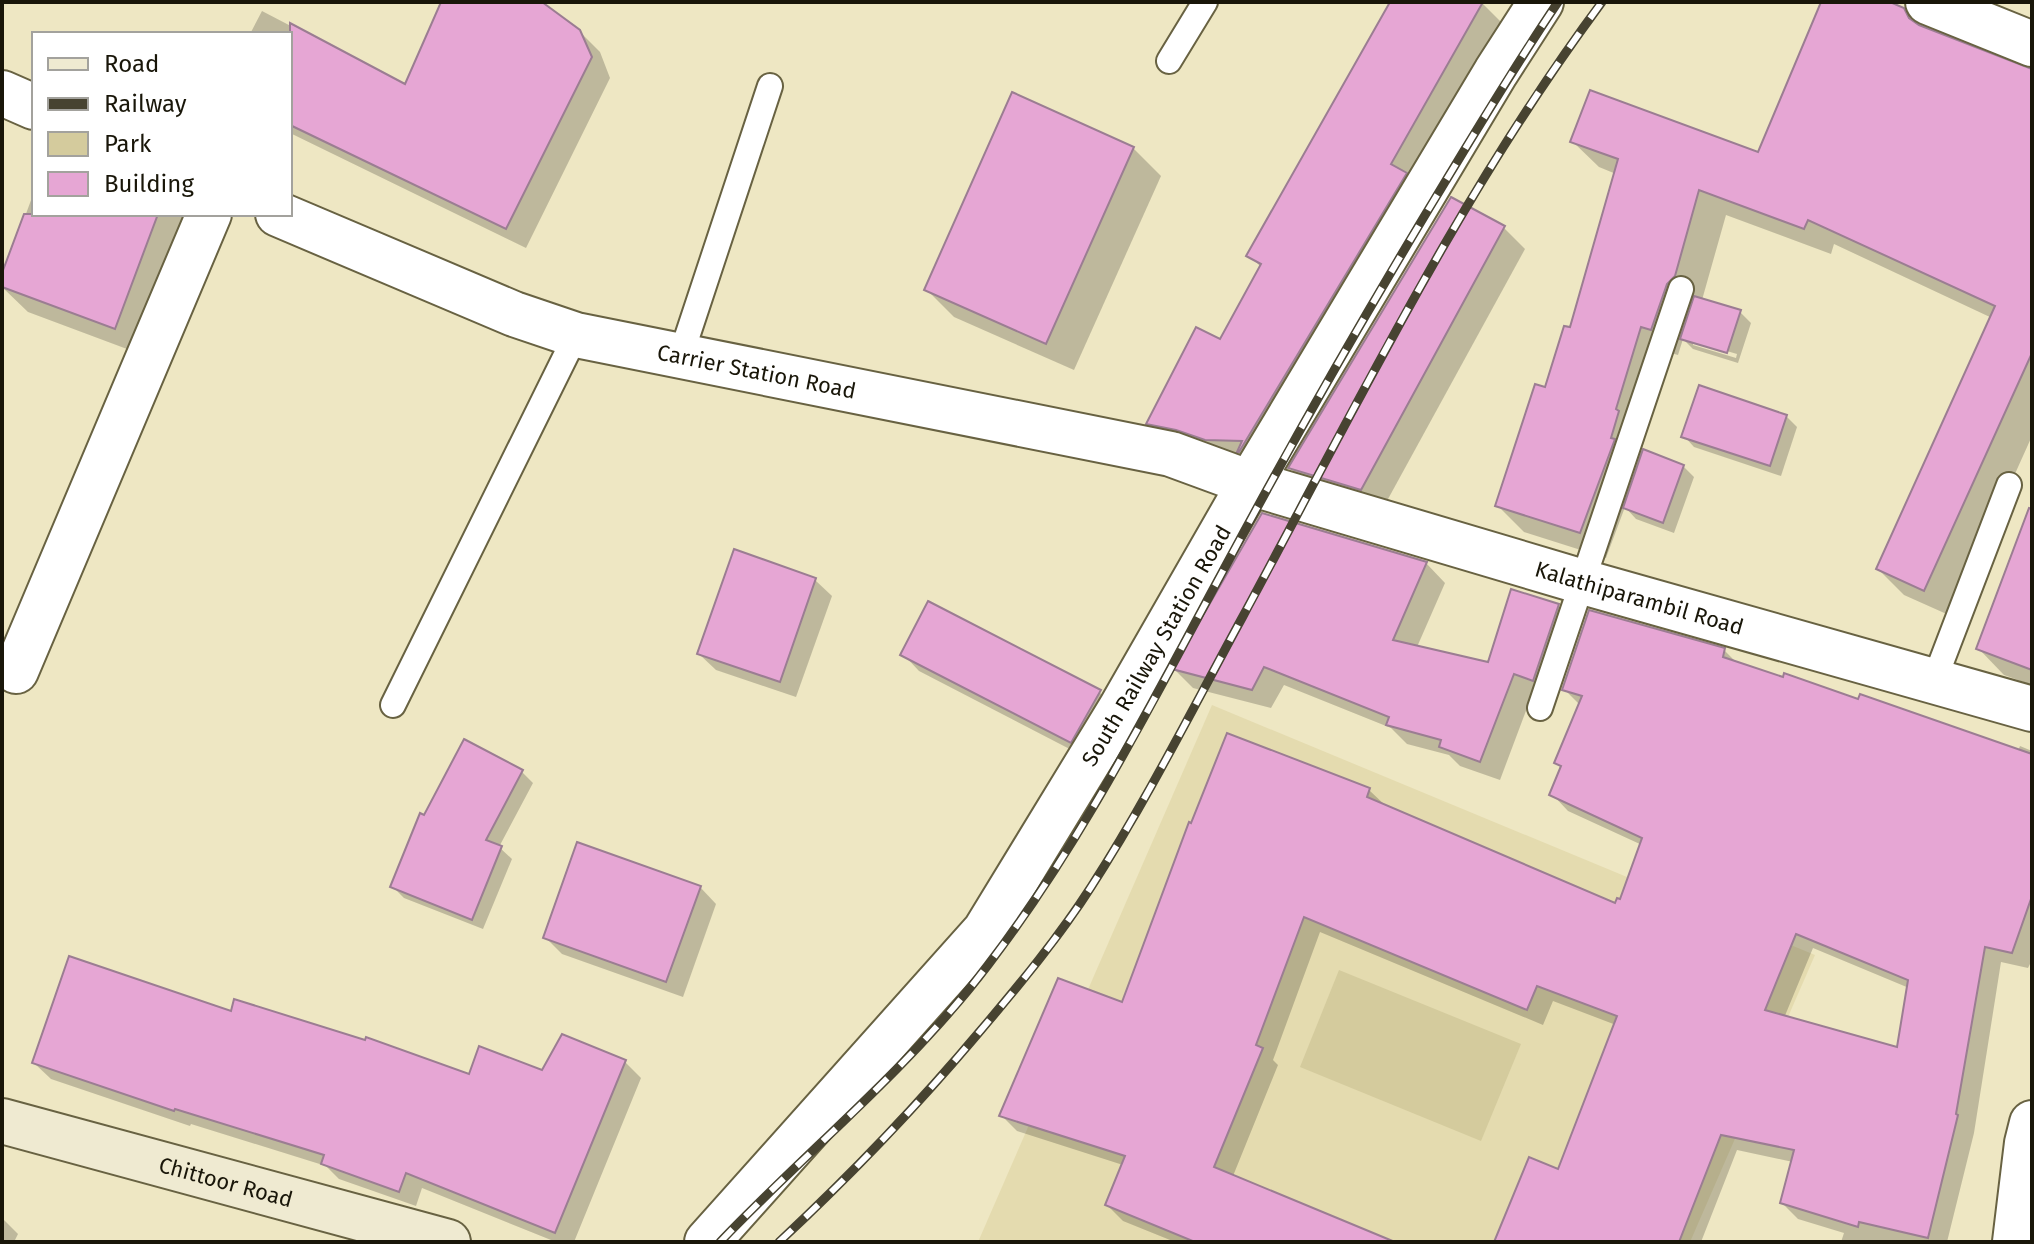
<svg xmlns="http://www.w3.org/2000/svg" width="2034" height="1244" viewBox="0 0 2034 1244" font-family="'Fira Sans',sans-serif">
<style>
.built{fill:#e4dbaf}
.green{fill:#d4cb9d}
.shadow{fill:#0003;fill-rule:evenodd}
.building{fill:#e6a6d4;stroke:#9b7d92;stroke-width:2;fill-rule:evenodd}
.lines{fill:none;stroke-linecap:round;stroke-linejoin:round}
.service-casing{stroke:#686242;stroke-width:28}
.minor-casing{stroke:#686242;stroke-width:48}
.tertiary-casing{stroke:#686242;stroke-width:48}
.secondary-casing{stroke:#686242;stroke-width:48}
.service{stroke:#fff;stroke-width:24}
.minor{stroke:#fff;stroke-width:44}
.tertiary{stroke:#fff;stroke-width:44}
.secondary{stroke:#efead1;stroke-width:44}
.rail-casing{stroke:#474331;stroke-width:9}
.rail{stroke:#fff;stroke-width:6;stroke-dasharray:18;stroke-linecap:butt}
.labels{text-anchor:middle;dominant-baseline:central;stroke-width:6;stroke-linejoin:round;paint-order:stroke}
.street-label{font-size:22px;fill:#191609;stroke:#fff}
</style>
<rect width="100%" height="100%" fill="#eee7c3"/>
<!-- built -->
<path class="built" d="M1212,705L1815,955L1690,1242H978Z"/>
<!-- green -->
<path class="green" d="M1339,970L1521,1044L1481,1141L1300,1067Z"/>
<!-- shadow -->
<g class="shadow">
<path d="M443,2H539L579,31L600,52L610,78L526,248L290,133V34H250L262,11L406,86Z"/>
<path d="M1392,2H1481L1504,25L1261,473L1170,445L1149,423L1221,342L1261,267L1249,255Z"/>
<path d="M1823,2H1884L1903,10L1922,29L2032,72V436L1951,616L1904,595L1878,569L1992,318L1834,244L1831,254L1726,215L1702,300L1740,312L1751,323L1738,363L1693,349L1683,339L1678,355L1667,352L1642,436L1645,439L1641,451L1683,466L1694,477L1674,533L1636,519L1625,507L1606,558L1524,532L1498,506L1572,330L1616,174L1599,167L1572,141L1759,155ZM1693,341L1737,354L1736,358L1693,345Z"/>
<path d="M1133,148L1161,176L1074,370L954,317L927,290Z"/>
<path d="M34,192V214H185L143,355L28,312L2,287V279Z"/>
<path d="M1504,228L1525,249L1382,510L1311,489L1290,468Z"/>
<path d="M1786,416L1797,427L1781,476L1694,447L1684,436Z"/>
<path d="M2032,505V685L2004,675L1978,648Z"/>
<path d="M1426,563L1445,583L1417,647L1489,664L1558,606L1577,625L1533,692L1500,780L1460,766L1449,755L1407,744L1391,728L1284,685L1271,708L1193,688L1174,669Z"/>
<path d="M815,580L832,596L796,697L716,670L699,654Z"/>
<path d="M1724,650L1738,664L2018,751L2020,746L2032,751V960L2028,968L2001,962L1974,1133L1947,1242H1841L1844,1233L1798,1219L1782,1203L1793,1162L1737,1150L1701,1242H1496L1559,1172L1616,1025L1553,1001L1543,1025L1320,932L1273,1060L1278,1065L1233,1176L1393,1242H1175L1123,1221L1107,1205L1123,1165L1017,1131L1001,1115L1123,1004L1369,790L1387,807L1616,906L1621,901L1642,845L1568,811L1552,794L1562,768L1556,763L1580,705L1564,689ZM1813,948L1909,988L1898,1050L1784,1018Z"/>
<path d="M903,654L1099,692L1116,708L1087,758L919,671Z"/>
<path d="M465,742L522,772L533,783L499,847L512,859L483,929L404,898L393,887L425,817Z"/>
<path d="M700,887L716,904L683,997L562,954L545,937Z"/>
<path d="M232,1013L470,1076L543,1072L625,1062L641,1078L574,1242H556L422,1188L416,1206L339,1179L326,1166L191,1124L190,1126L51,1079L34,1063Z"/>
<path d="M2,1218L18,1234L14,1242H2Z"/>
</g>
<!-- building -->
<g class="building">
<path d="M441,2H542L580,30L592,57L506,229L290,125V23L405,84Z"/>
<path d="M1390,2H1483L1391,164L1407,173L1239,452H1237L1242,441L1205,440L1176,430L1146,424L1196,327L1220,339L1261,264L1246,256Z"/>
<path d="M1821,2H1890L1904,8L1909,18L1919,25L2032,69V353L1924,591L1876,569L1995,306L1808,220L1804,229L1699,190L1675,276L1667,284L1651,330L1641,327L1616,409L1619,411L1611,438L1615,439L1580,533L1495,506L1535,384L1545,387L1564,326L1570,327L1618,159L1570,142L1590,90L1758,152Z"/>
<path d="M1012,92L1134,147L1046,344L924,290Z"/>
<path d="M1451,197L1505,226L1361,490L1288,468Z"/>
<path d="M24,214H158L115,329L2,287V273Z"/>
<path d="M1694,296L1741,310L1727,353L1680,339Z"/>
<path d="M1699,385L1787,415L1770,466L1681,437Z"/>
<path d="M1643,449L1684,465L1663,523L1623,508Z"/>
<path d="M2029,508L2032,509V670L1976,649Z"/>
<path d="M1262,513L1427,562L1393,640L1488,662L1511,589L1559,604L1533,681L1514,674L1480,762L1439,747L1441,740L1386,725L1389,717L1264,667L1252,690L1172,669Z"/>
<path d="M734,549L816,578L780,682L697,654Z"/>
<path d="M928,601L1101,690L1071,743L900,655Z"/>
<path d="M1589,610L1725,648L1723,657L1783,677L1784,673L1858,699L1860,694L2032,754V896L2012,953L1985,947L1956,1114L1958,1115L1928,1238L1859,1222L1858,1227L1780,1203L1794,1150L1721,1135L1679,1242H1494L1529,1157L1558,1169L1617,1016L1537,986L1527,1010L1304,917L1256,1045L1263,1048L1214,1167L1395,1242H1195L1105,1205L1125,1156L999,1116L1058,978L1122,1002L1189,822L1191,823L1227,733L1370,788L1367,797L1615,903L1617,898L1620,899L1642,838L1549,795L1561,766L1554,763L1582,696L1562,690ZM1796,934L1908,980L1897,1047L1765,1010Z"/>
<path d="M464,739L523,770L486,840L502,846L472,920L390,887L420,813L424,815Z"/>
<path d="M577,842L701,886L666,982L543,938Z"/>
<path d="M69,956L231,1011L234,999L365,1040L366,1037L469,1074L479,1046L542,1070L562,1034L626,1060L555,1233L406,1173L399,1192L321,1164L324,1155L175,1109L174,1111L32,1063Z"/>
</g>
<g class="lines">
<defs>
<g id="service">
<path d="M1169,61L1205,2"/>
<path d="M681,355L770,86"/>
<path d="M1934,681L2009,485"/>
<path d="M393,705L576,335"/>
<path d="M1540,708L1681,289"/>
</g>
<g id="minor">
<path d="M1928,2L2032,44"/>
<path id="s1" d="M1250,483L1583,582L2032,709"/>
<path d="M16,671L209,214"/>
<path d="M2015,1242L2027,1143L2032,1123"/>
</g>
<g id="tertiary">
<path d="M2,93L34,107"/>
<path id="s2" d="M278,214L514,314L576,335L1171,454L1250,483"/>
<path id="s3" d="M707,1242L985,931L1121,708L1250,483L1496,72L1541,2"/>
</g>
<g id="secondary">
<path id="s4" d="M2,1121L448,1242"/>
</g>
</defs>
<!-- service casing -->
<use href="#service" class="service-casing"/>
<!-- minor casing -->
<use href="#minor" class="minor-casing"/>
<!-- tertiary casing -->
<use href="#tertiary" class="tertiary-casing"/>
<!-- secondary casing -->
<use href="#secondary" class="secondary-casing"/>
<!-- service -->
<use href="#service" class="service"/>
<!-- minor -->
<use href="#minor" class="minor"/>
<!-- tertiary -->
<use href="#tertiary" class="tertiary"/>
<!-- secondary -->
<use href="#secondary" class="secondary"/>
<defs>
<g id="rail">
<path d="M720,1242C809,1149 910,1068 988,965C1082,842 1151,704 1224,569C1294,438 1368,309 1445,182C1482,121 1518,61 1558,2"/>
<path d="M779,1242C851,1175 918,1105 981,1030C1020,984 1059,937 1091,887C1147,800 1193,708 1242,618C1355,409 1460,193 1602,2"/>
</g>
</defs>
<!-- rail casing -->
<use href="#rail" class="rail-casing"/>
<!-- rail -->
<use href="#rail" class="rail"/>
</g>
<g class="labels">
<!-- street labels -->
<g class="street-label">
<text stroke="none"><textPath href="#s2" startOffset="506">Carrier Station Road</textPath></text>
<text stroke="none"><textPath href="#s1" startOffset="406">Kalathiparambil Road</textPath></text>
<text stroke="none"><textPath href="#s3" startOffset="750">South Railway Station Road</textPath></text>
<text stroke="none"><textPath href="#s4" startOffset="232">Chittoor Road</textPath></text>
</g>
</g>
<!-- border -->
<rect width="2034" height="1244" fill="none" stroke="#191609" stroke-width="8"/>
<!-- legend -->
<rect x="32" y="32" width="260" height="184" fill="#ffffff" stroke="#a3a29d" stroke-width="2"/>
<rect x="48" y="58" width="40" height="12" fill="#efead1" stroke="#a3a29d" stroke-width="2"/>
<text x="104" y="72" font-size="24" fill="#191609">Road</text>
<rect x="48" y="98" width="40" height="12" fill="#474331" stroke="#a3a29d" stroke-width="2"/>
<text x="104" y="112" font-size="24" fill="#191609">Railway</text>
<rect x="48" y="132" width="40" height="24" fill="#d4cb9d" stroke="#a3a29d" stroke-width="2"/>
<text x="104" y="152" font-size="24" fill="#191609">Park</text>
<rect x="48" y="172" width="40" height="24" fill="#e6a6d4" stroke="#a3a29d" stroke-width="2"/>
<text x="104" y="192" font-size="24" fill="#191609">Building</text>
</svg>
